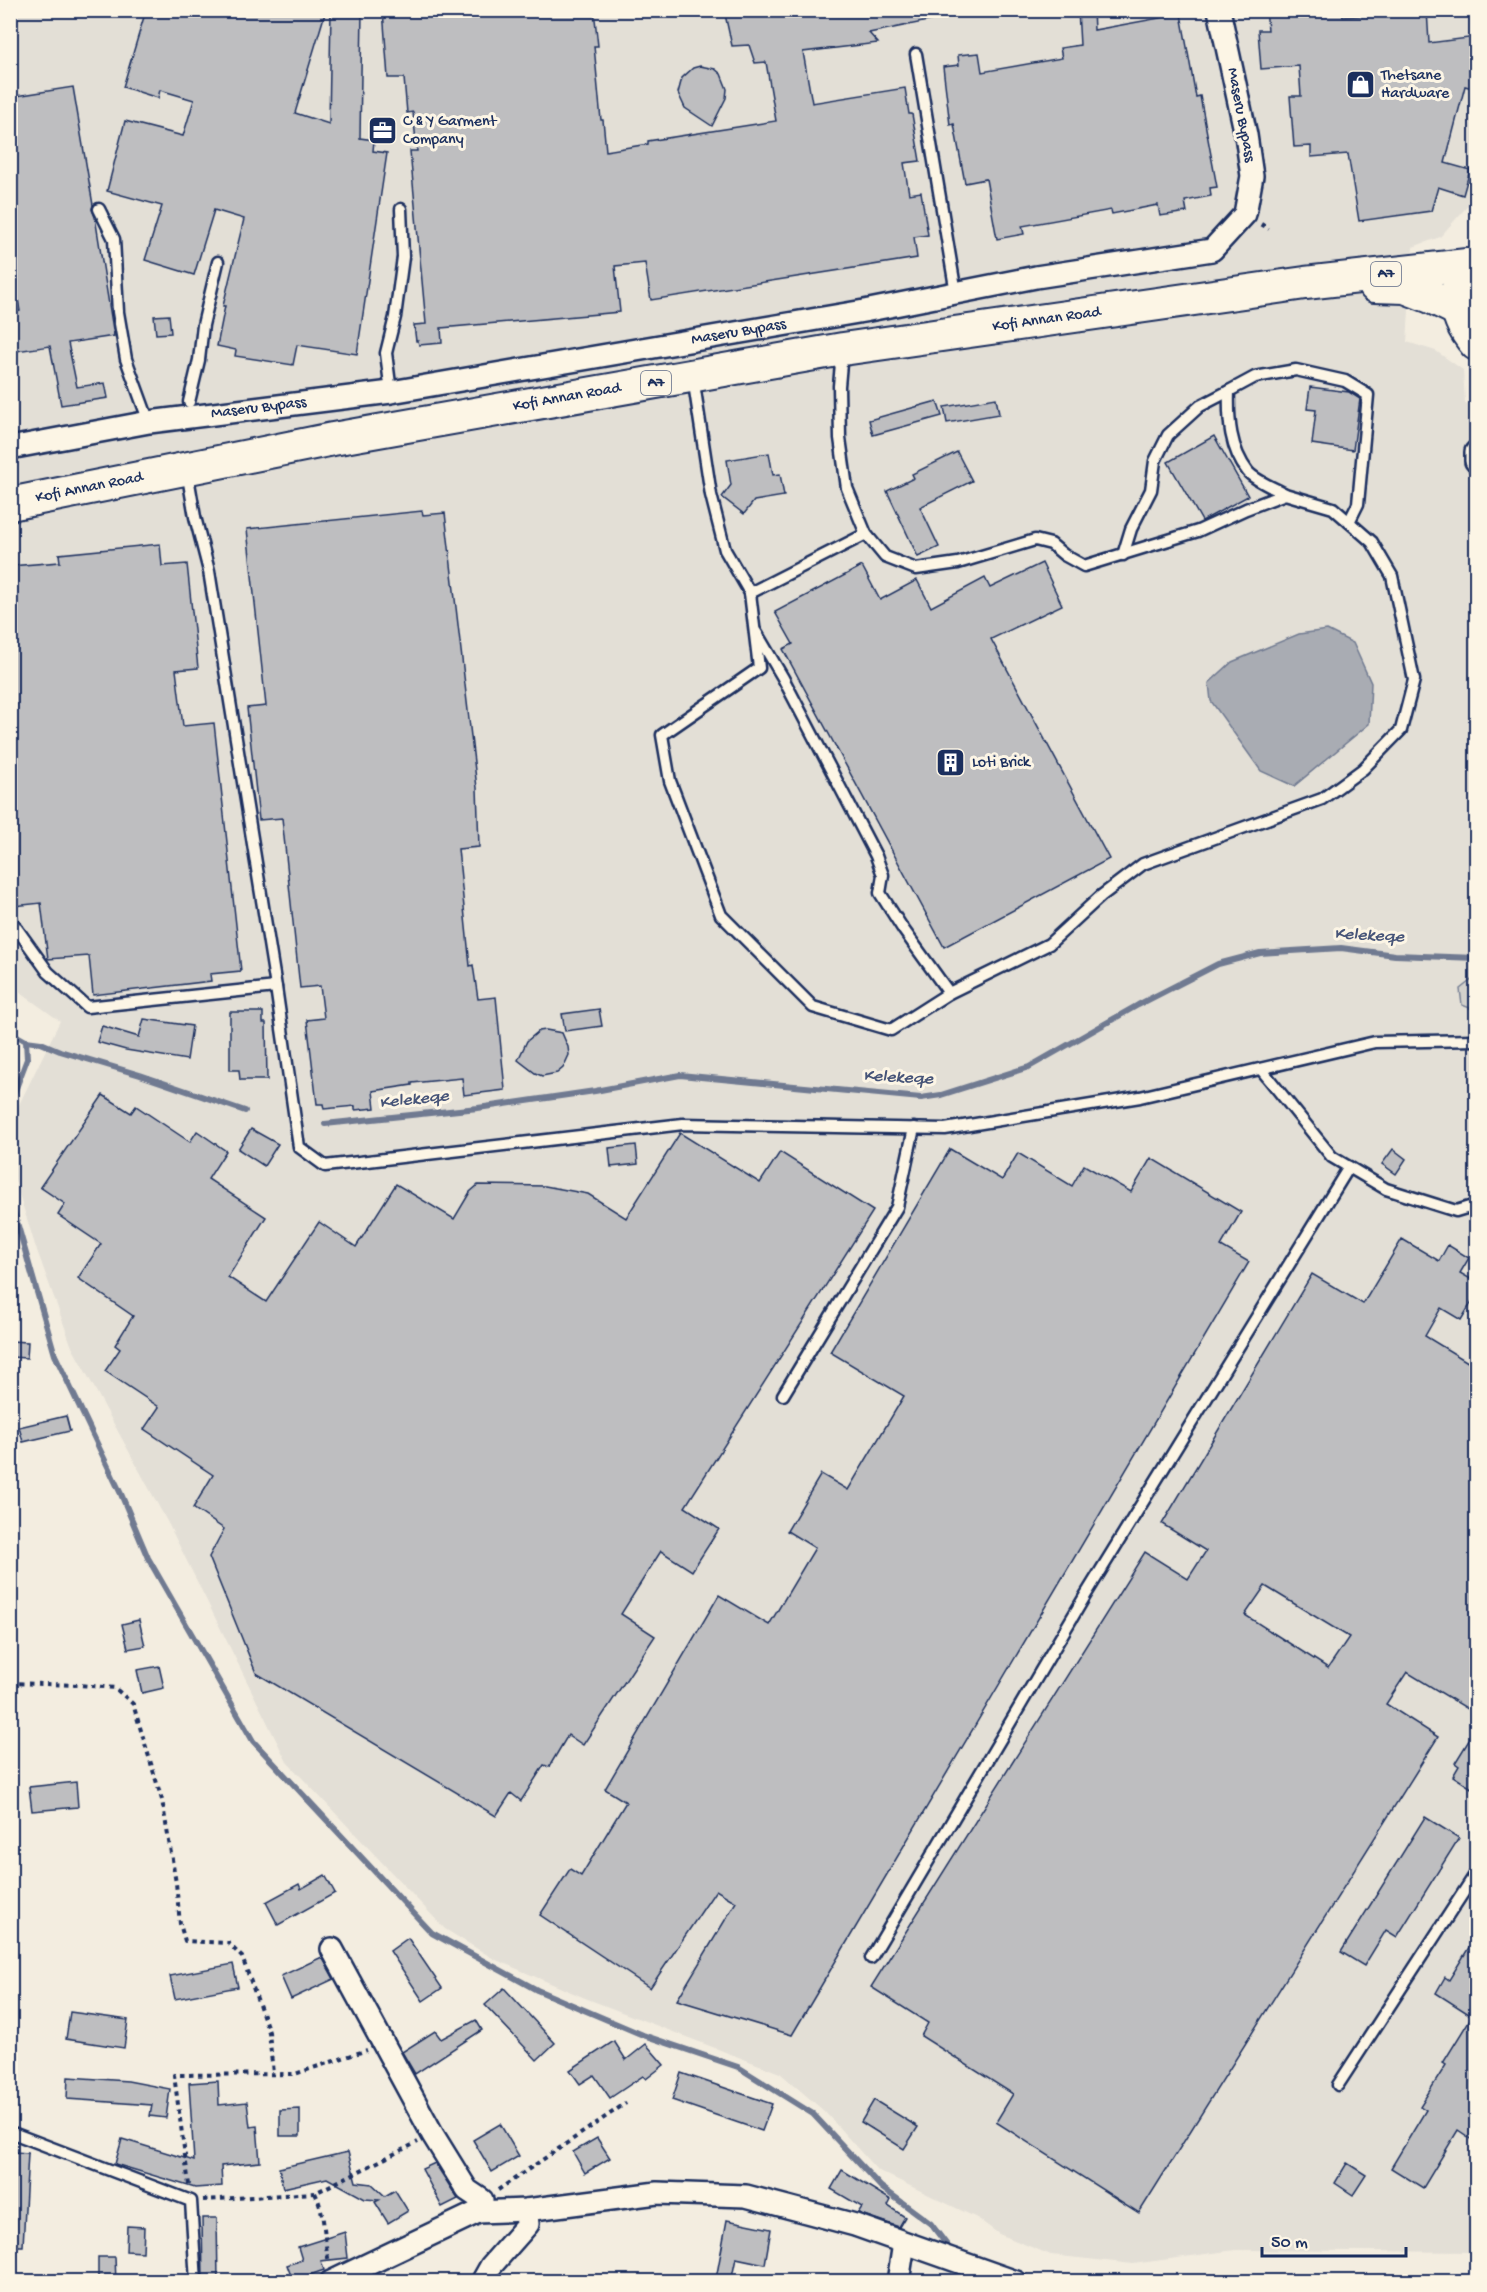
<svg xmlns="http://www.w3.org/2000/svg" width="1487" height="2292" viewBox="0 0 1487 2292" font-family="'Gochi Hand',sans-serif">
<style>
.built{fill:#e3dfd6}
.green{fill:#d3d1cc;stroke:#778095;stroke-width:1.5}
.water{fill:#a9acb3;stroke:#707a91;stroke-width:1.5}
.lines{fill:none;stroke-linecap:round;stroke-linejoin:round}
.stream{stroke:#707a91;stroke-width:6}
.building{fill:#bebec0;stroke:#1b2f5e;stroke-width:1.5;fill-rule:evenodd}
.lane-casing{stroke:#1b2f5e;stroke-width:15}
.street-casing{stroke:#1b2f5e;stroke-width:26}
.primary-casing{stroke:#1b2f5e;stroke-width:36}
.path{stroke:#1b2f5e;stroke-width:4;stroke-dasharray:4.5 4.5;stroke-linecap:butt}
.lane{stroke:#fcf5e5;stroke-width:10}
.street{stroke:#fcf5e5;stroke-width:21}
.primary{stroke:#fcf5e5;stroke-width:32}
.labels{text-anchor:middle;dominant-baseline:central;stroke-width:6;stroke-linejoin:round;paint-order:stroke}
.shield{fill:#fcf5e5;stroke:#5e6a86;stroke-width:1.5}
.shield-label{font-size:15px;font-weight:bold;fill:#1b2f5e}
.poi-label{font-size:16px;fill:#1b2f5e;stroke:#fcf5e5;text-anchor:start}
.street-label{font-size:16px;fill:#1b2f5e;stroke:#fcf5e5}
.water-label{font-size:18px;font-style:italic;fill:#465478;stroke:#fcf5e5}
</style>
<rect width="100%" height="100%" fill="#f3ede0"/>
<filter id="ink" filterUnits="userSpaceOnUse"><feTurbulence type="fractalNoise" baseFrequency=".0167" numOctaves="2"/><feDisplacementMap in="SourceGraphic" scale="12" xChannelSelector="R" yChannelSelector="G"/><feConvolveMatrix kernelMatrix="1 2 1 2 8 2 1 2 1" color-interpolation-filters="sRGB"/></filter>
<g filter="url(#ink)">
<!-- built -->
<path class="built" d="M11,11H1476V190L1472,201L1440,237L1413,247L1407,342L1436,351L1463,370L1465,403L1476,407V2252L1235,2250L1133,2264L1051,2255L999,2234L977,2218L877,2170L824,2111L780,2073L585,1998L494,1959L445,1929L287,1762L169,1525L72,1347L35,1245L11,1168L10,1123L60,1021L11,986Z"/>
<!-- green -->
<path class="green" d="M1474,978H1476L1475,1010L1462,1005L1460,989Z"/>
<!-- water -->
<path class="water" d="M1327,630L1353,643L1371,683L1369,724L1294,786L1261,771L1211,701L1209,683L1232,662L1299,634Z"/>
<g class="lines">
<!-- stream -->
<g class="stream">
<path d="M10,1032L26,1041L41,1043L60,1051L140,1075L245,1111"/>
<path d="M10,1104L27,1059L26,1041"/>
<path d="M325,1124L478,1108L595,1091L680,1075L921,1098L941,1095L1029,1067L1138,1005L1218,964L1260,953L1341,948L1395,955L1476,958"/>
<path d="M10,1198L55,1355L121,1494L148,1558L253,1741L432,1933L537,1990L643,2035L738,2067L813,2114L881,2187L931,2224L953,2253"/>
<path d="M964,2269L971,2282"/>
</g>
</g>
<!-- building -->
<g class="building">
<path d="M146,10H326L295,113L329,124L331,10H362L360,138L374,140L373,151L387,153L357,354L297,345L293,365L235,356L236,350L217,346L225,306H223L244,219L214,210L194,275L145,260L162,206L107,191L125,121L183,136L194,100L160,90L158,98L123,87Z"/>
<path d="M383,10H594L598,46H594L601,120H603L606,151L648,144V141L776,121L766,62L755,63L749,45L732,46L724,10H943V18L869,33L878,43L803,52L812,103L905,88L909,114H912L920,161L904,163L909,194L921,192L928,235L914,237L917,258L651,300L645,263L615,266L620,312L441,328L442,343L419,345L418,341H416L414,325L426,324L410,151H417L413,112L407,113L404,78H388Z"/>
<path d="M1078,10H1093L1094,30L1181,14L1196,97L1200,96L1217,187L1210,188L1211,196L1185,201L1187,212L1160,216L1158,205L1112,214L1111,210L1022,226L1024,234L997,239L986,179L965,183L954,124L950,125L943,67L959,65L958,55L979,53L982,72L1062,58L1060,48L1080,45Z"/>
<path d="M1266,10H1290V17L1342,13L1343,17L1386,14L1385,10H1427L1429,43L1476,37V89L1465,86L1445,163L1470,170L1463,195L1438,187L1431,211L1359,221L1348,154L1311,157V146L1294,147L1290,96H1301L1299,66L1261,69L1258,30H1268Z"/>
<path d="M700,66L715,69L721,74L727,89L726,98L712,126L685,108L678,93L682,78L693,68Z"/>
<path d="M73,87L93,205L92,209L95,217L114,336L68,343L77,387L105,383L108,398L61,405L50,346L10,352V312L20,311L10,255V221L17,220L10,182V97Z"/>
<path d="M169,315L171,333L156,334L154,316Z"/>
<path d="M1310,387L1349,392L1360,399L1353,450L1312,444L1316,410L1307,409Z"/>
<path d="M996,398L999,414L947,423L944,407Z"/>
<path d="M937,401L942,416L873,435L869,420Z"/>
<path d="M1214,436L1248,496L1202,521L1168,462Z"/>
<path d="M957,452L972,481L920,507L939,547L918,557L887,491L914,478L912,474Z"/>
<path d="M769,453L773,475L780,474L784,496L754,501L744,514L722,497L731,485L727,460Z"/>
<path d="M422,511L423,515L445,513L477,788L479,847L458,849L470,966L473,965L478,999L496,997L505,1090L464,1095L462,1078L412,1083V1085L373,1091L375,1108L355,1110V1106L324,1109L323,1104H317L307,1020L324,1018L320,986L300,988L282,818L259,820L247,708L266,706L247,529Z"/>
<path d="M160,544L162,566L187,564L198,668L176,670L183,726L214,723L241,971L210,974L211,981L93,995L89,956L48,959L41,903L14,906L10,877V566L60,562L59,554Z"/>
<path d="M1042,563L1062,605L991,639L1109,859L944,947L783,649L793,644L775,612L862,566L880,600L917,580L931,607L985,578L990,588Z"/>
<path d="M599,1009L602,1026L565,1031L562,1014Z"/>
<path d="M230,1012H263V1023H266L267,1080H240L239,1070H230Z"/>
<path d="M144,1019L192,1026L187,1060L126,1050L97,1042L102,1026L139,1037Z"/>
<path d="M546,1030L562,1033L568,1047L569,1055L563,1068L557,1073L542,1076L535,1073L518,1060L527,1041L539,1031Z"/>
<path d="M103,1095L131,1113L136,1106L190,1142L197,1131L226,1151L208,1179L266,1217L228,1277L266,1302L319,1222L356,1247L396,1184L454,1219L470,1192L478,1185L545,1186L588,1194L626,1218L680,1133L760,1183L780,1152L873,1211L685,1507L719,1529L692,1571L661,1551L621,1614L655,1636L583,1745L568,1735L549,1767L544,1765L521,1801L511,1793L496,1816L256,1673L209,1557L224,1529L193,1508L213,1475L144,1429L159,1407L105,1371L120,1349L115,1345L133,1316L78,1278L101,1244L58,1215L65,1204L40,1187Z"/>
<path d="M251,1129L278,1144L264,1166L238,1149Z"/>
<path d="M636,1145L638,1164L611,1167L609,1148Z"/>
<path d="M950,1149L1002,1180L1018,1153L1072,1186L1084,1165L1131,1192L1151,1158L1241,1212L1221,1246L1249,1262L792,2035L677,2000L736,1902L716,1890L650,1988L540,1915L570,1869L581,1876L626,1802L605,1789L719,1595L769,1625L815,1548L787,1531L821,1474L848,1490L904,1396L830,1352Z"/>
<path d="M1393,1149L1406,1159L1396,1174L1382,1164Z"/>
<path d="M1402,1239L1439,1261L1448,1245L1469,1258L1460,1273L1476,1282V1295L1461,1320L1441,1308L1425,1336L1476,1367V1714L1407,1672L1386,1704L1438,1737L1139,2213L996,2122L1013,2094L921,2036L928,2023L871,1987L1145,1552L1188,1579L1206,1551L1162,1524L1312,1274L1363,1304ZM1265,1586L1349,1637L1328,1668L1245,1615Z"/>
<path d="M10,1341L28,1342L27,1358L10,1357Z"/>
<path d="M66,1416L70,1431L23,1442L19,1427Z"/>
<path d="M139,1620L145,1646L128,1649L122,1624Z"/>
<path d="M159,1666L164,1688L142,1693L137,1670Z"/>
<path d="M1476,1729V1791L1453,1776L1459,1766L1455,1763Z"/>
<path d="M76,1782L78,1807L32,1811L29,1787Z"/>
<path d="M1425,1817L1459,1838L1397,1937L1386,1930L1364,1966L1341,1952Z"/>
<path d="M325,1875L335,1893L278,1925L266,1902L299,1884L301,1889Z"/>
<path d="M1476,1936V2142L1458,2130L1423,2188L1391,2168L1426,2110L1420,2106L1446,2065L1443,2063L1472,2016L1436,1993L1445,1977L1449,1980Z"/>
<path d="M408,1938L442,1988L423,2001L390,1951Z"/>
<path d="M322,1957L334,1979L291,1999L281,1976Z"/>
<path d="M233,1964L238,1987L175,1999L170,1976Z"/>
<path d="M504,1988L555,2043L537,2060L485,2005Z"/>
<path d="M70,2012L128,2020L124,2048L66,2039Z"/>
<path d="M476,2020L482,2030L415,2074L402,2052L435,2031L441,2039Z"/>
<path d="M614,2041L626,2060L646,2044L664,2065L646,2079L643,2076L610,2098L594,2075L580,2084L570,2070Z"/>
<path d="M681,2073L772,2104L762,2131L672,2100Z"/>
<path d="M68,2077L128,2081L170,2089L166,2118L150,2116L152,2105L67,2099Z"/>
<path d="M218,2081L219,2105L247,2102L250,2127L257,2126L260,2162L221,2166L222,2186L195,2188L115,2164L122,2139L194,2161L189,2083Z"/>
<path d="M874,2100L918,2127L904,2149L861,2122Z"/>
<path d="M300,2109V2136H280V2110Z"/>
<path d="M500,2124L519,2156L492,2172L473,2140Z"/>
<path d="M597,2138L610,2158L585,2173L573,2152Z"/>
<path d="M13,2152L28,2153L23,2246H10Z"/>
<path d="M348,2152L356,2182L372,2184L385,2196L395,2190L408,2211L388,2223L375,2202L379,2200L365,2199L327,2178L283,2188L279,2168Z"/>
<path d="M435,2163L458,2199L442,2207L422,2169Z"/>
<path d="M1347,2163L1366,2175L1353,2195L1335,2183Z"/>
<path d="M842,2170L891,2200L888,2206L905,2217L899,2227L858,2213L862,2207L831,2189Z"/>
<path d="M202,2218H217L218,2282H203Z"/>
<path d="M727,2220L771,2229L765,2264L736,2258L731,2282L716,2279Z"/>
<path d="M127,2226L144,2227L143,2252L126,2251Z"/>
<path d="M345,2232L348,2258L321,2261L324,2270L293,2281L287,2265L302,2260L298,2247Z"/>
<path d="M98,2257H115L116,2282H98Z"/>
</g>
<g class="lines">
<defs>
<g id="lane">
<path d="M916,54L956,293"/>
<path d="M99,209L114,239L118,312L126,359L149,422"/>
<path d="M693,377L711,495L725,550L750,593L759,668L662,735L670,781L721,915L813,1007L891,1030L949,993L1049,944L1101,896L1143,864L1322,799L1363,769L1401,730L1414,680L1392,576L1372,542L1333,508L1285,494L1246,509L1198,531L1084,566L1064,555L1051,544L1035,540L958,563L916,569L885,557L866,534L847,488L840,438L839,386L842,352"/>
<path d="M391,392L386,353L395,317L403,257L401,209"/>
<path d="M189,402L199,360L203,325L218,262"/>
<path d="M187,471L195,517L209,571L276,987L299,1147L325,1166L683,1124L945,1129L1140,1097L1375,1042L1476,1040"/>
<path d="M1285,494C1274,488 1256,481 1248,472C1230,449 1228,420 1229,391L1255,377L1296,370L1345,381L1368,395L1358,504L1349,522"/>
<path d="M1123,555L1131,529L1151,490L1155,461L1168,435L1200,406L1229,391"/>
<path d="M750,593L866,534"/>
<path d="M756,632L783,678L876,856L883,875L880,893L903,929L949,993"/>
<path d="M10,919L48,972L87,1007L276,987"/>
<path d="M1261,1069L1332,1157L1386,1189L1456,1211L1476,1205"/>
<path d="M783,1395L897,1207L914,1128"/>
<path d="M871,1958L1085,1596L1349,1167"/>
<path d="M1338,2085L1476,1873"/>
<path d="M10,2132L191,2201L196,2282"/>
</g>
<g id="street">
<path id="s1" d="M10,448L149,422L391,392L864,311L1036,277L1212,250L1245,214L1252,176L1246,135L1219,10"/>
<path d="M1476,452V461"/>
<path d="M332,1949L433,2135L467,2190L482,2200L478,2212"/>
<path d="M331,2282L478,2212L526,2210L657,2193L746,2196L855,2225L1016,2282"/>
<path d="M482,2282L491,2266L528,2224L526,2210"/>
<path d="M898,2282L904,2243"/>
</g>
<g id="primary">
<path d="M1375,286L1405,287L1431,297L1458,310"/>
<path d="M1457,291C1455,312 1463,329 1476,344"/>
<path id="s2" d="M10,504L333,439L843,349L1305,283L1467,265"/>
</g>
</defs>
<!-- lane casing -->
<use href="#lane" class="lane-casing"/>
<!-- street casing -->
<use href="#street" class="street-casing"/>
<!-- primary casing -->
<use href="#primary" class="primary-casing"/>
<!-- path -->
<g class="path">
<path d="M1261,224L1269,229"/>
<path d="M10,1683L79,1685L115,1688L133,1704L162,1800L176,1883L180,1924L185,1941L228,1943L242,1957L269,2032L273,2074"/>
<path d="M189,2185L174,2075L295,2074L367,2050"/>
<path d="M498,2190L626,2103"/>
<path d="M315,2193C326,2215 323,2238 329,2262"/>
<path d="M203,2200L315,2193L418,2142"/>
</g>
<!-- lane -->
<use href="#lane" class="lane"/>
<!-- street -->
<use href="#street" class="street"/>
<!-- primary -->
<use href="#primary" class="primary"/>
</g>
</g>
<!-- icons -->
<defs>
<symbol id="shop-square" viewBox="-11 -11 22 22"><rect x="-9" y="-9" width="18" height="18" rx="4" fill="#1b2f5e" stroke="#fcf5e5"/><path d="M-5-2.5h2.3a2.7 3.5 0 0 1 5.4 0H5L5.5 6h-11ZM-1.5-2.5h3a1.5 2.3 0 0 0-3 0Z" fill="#fff"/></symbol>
<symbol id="office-square" viewBox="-11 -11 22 22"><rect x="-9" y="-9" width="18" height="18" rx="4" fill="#1b2f5e" stroke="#fcf5e5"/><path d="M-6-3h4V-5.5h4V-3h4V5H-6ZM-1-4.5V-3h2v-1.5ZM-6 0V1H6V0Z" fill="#fff"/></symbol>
<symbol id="building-square" viewBox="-11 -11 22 22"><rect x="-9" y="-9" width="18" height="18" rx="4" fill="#1b2f5e" stroke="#fcf5e5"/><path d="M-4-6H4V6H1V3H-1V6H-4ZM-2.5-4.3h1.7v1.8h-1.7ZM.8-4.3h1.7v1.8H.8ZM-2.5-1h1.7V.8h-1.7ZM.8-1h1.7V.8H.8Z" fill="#fff"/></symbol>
</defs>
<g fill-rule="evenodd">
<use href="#shop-square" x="1344" y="68" width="33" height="33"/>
<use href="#office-square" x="366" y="114" width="33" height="33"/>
<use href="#building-square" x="934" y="746" width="33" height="33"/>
</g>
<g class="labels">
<!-- shield labels -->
<g class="shield">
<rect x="1371" y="262" width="30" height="24" rx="4.5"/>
<rect x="641" y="371" width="30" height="24" rx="4.5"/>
</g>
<g class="shield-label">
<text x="1386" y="274">A7</text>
<text x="656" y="383">A7</text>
</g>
<!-- poi labels -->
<g class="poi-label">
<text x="1381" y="76">Thetsane<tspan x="1381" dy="18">Hardware</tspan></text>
<text x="403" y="122">C &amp; Y Garment<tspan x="403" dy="18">Company</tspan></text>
<text x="972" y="763">Loti Brick</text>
</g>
<!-- street labels -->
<g class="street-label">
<text transform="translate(1240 115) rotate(79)">Maseru Bypass</text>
<text stroke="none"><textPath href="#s2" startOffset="1053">Kofi Annan Road</textPath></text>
<text stroke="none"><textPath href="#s1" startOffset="738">Maseru Bypass</textPath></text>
<text stroke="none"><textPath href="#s2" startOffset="567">Kofi Annan Road</textPath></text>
<text stroke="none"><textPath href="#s1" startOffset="252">Maseru Bypass</textPath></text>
<text stroke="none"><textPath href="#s2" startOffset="81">Kofi Annan Road</textPath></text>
</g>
<!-- water labels -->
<g class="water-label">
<text transform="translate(1369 936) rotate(3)">Kelekeqe</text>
<text transform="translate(898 1078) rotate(3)">Kelekeqe</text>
<text transform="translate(414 1100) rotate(-6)">Kelekeqe</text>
</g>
</g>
<!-- margin -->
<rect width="1487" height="2292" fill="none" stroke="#fcf5e5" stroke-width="36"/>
<rect x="18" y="18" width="1451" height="2256" fill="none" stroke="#1b2f5e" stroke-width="2" filter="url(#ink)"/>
<!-- scale -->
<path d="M1262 2247v9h144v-9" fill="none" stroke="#1b2f5e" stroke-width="3"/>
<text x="1271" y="2247" font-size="18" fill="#1b2f5e" stroke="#fcf5e5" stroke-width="4.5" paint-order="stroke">50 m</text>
</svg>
